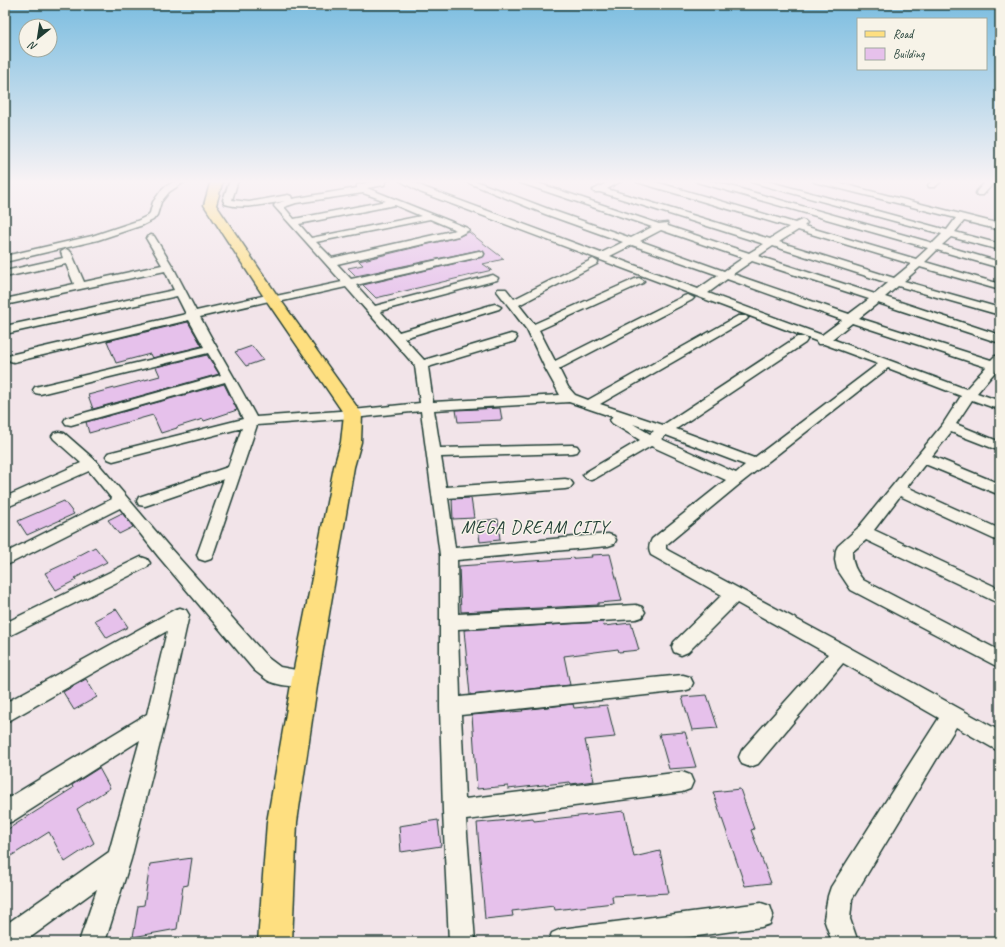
<svg xmlns="http://www.w3.org/2000/svg" width="1005" height="947" viewBox="0 0 1005 947" font-family="Caveat,sans-serif">
<style>
.building{fill:#e6c1eb;stroke:#1f3d34}
.lines{fill:none;stroke-linecap:round;stroke-linejoin:round}
.minor-casing{stroke:#1f3d34;stroke-width:3}
.major-casing{stroke:#1f3d34;stroke-width:3}
.minor{fill:#f7f3e8;fill-rule:evenodd}
.major{fill:#fedf80;fill-rule:evenodd}
.labels{text-anchor:middle;dominant-baseline:central;stroke-width:3;stroke-linejoin:round;paint-order:stroke}
.neighbourhood-label{font-size:18px;letter-spacing:1px;fill:#1f3d34;stroke:#f7f3e8}
</style>
<rect width="100%" height="100%" fill="#f2e4e9"/>
<filter id="ink" filterUnits="userSpaceOnUse"><feTurbulence type="fractalNoise" baseFrequency=".025" numOctaves="2"/><feDisplacementMap in="SourceGraphic" scale="8" xChannelSelector="R" yChannelSelector="G"/><feConvolveMatrix kernelMatrix="1 2 1 2 8 2 1 2 1" color-interpolation-filters="sRGB"/></filter>
<g filter="url(#ink)">
<!-- building -->
<g class="building">
<path d="M469,232L504,259L483,264L492,270L376,298L363,285L483,257L485,253L483,251L479,250L356,276L348,268L363,265L359,261L458,237Z"/>
<path d="M188,322L202,346L152,358L150,354L116,363L107,341Z"/>
<path d="M252,346L263,360L246,366L235,352Z"/>
<path d="M207,355L219,374L93,409L88,395L160,376L156,367Z"/>
<path d="M224,384L237,410L204,421L203,419L177,427V428L161,433L153,415L89,433L86,422Z"/>
<path d="M500,408L502,420L458,422L456,410Z"/>
<path d="M471,498L474,518L453,519L452,499Z"/>
<path d="M64,501L74,514L27,535L18,521Z"/>
<path d="M122,513L133,527L119,534L108,520Z"/>
<path d="M498,519L500,540L480,542L477,521Z"/>
<path d="M95,547L107,562L75,578L76,580L56,590L45,573L77,558L76,557Z"/>
<path d="M610,554L622,601L598,603V605L461,612L459,566L592,557L591,555Z"/>
<path d="M116,609L128,627L107,638L95,620Z"/>
<path d="M603,622L604,626L631,623L639,650L619,652L618,649L564,656L570,685L470,695L464,630Z"/>
<path d="M86,679L97,697L74,710L63,692Z"/>
<path d="M707,695L718,728L692,730L682,697Z"/>
<path d="M573,704L574,708L607,705L615,737L585,740L594,781L571,784L570,782L508,789V786L477,789L472,715L523,711L522,710Z"/>
<path d="M685,732L696,767L669,769L659,734Z"/>
<path d="M99,768L110,788L77,809L94,843L65,862L49,832L11,856L5,842V831L73,788L72,785Z"/>
<path d="M740,789L754,829L751,830L771,883L745,886L713,792Z"/>
<path d="M624,811L634,857L660,851L669,893L612,896L613,903L555,910L554,906L512,911L513,916L485,919L477,823L533,818L534,821Z"/>
<path d="M438,820L441,846L401,852L399,826Z"/>
<path d="M192,858L188,885L183,886L177,929L133,937L138,906L144,905L150,864Z"/>
</g>
<g class="lines">
<defs>
<g id="minor">
<path d="M177,180H187L169,192L161,202L157,215L153,220L143,225L98,240L5,262V256L92,236L137,221L147,216L150,213L153,202L163,188Z"/>
<path d="M230,180H238L232,200L249,202L288,195L291,196L292,199L357,188V185L379,180H387L384,185L367,188L467,228L469,230L458,236L337,264L351,279L479,251L483,252L484,254L483,256L356,285L375,306L493,275L498,278L497,280L380,311L399,332L491,305L495,304L501,307L499,309L404,338L424,360L511,334L515,335L517,338L515,341L428,367L433,402L560,395L545,368L527,330L497,291L498,289H506L514,299L593,259L598,262L597,264L519,305L534,324L635,279L639,278L644,281L643,283L539,330L555,361L684,296L688,295L694,298L692,300L559,369L568,387L575,395L588,400L738,316H746L748,318L746,320L600,404L663,425L797,337H805L807,340L805,343L676,429L754,458L878,364L824,344H818L816,341L420,192L399,180H409L426,188L601,253L623,242L545,214L462,180H473L551,210L631,238L652,227L518,182L517,180H529L659,224L667,223L668,226L749,253L764,244L600,192H594L593,190L612,180H623L607,189L770,239L789,227L637,182L636,180H649L795,223L802,220L805,221L807,223L804,226L916,259L928,248L697,182L696,180H709L933,243L942,234L751,182L750,180H763L947,230L956,218L814,182L813,180H827L1000,224V230L964,221L955,232L1000,244V250L951,237L942,245L1000,262V268L937,250L925,262L1000,284V290L920,267L904,281L1000,308V315L898,286L885,297L1000,335V343L878,303L859,318L991,360L995,356H1000V366L977,393L1000,401V410L972,400L956,424L1000,442V451L951,432L932,456L1000,484V495L925,464L907,487L1000,529V542L900,496L874,530L1000,589V604L866,540L852,552C852,564 856,571 863,580L1000,651V668L851,590L837,569L835,560L836,550L838,546L858,528L943,424L961,396L888,368L742,482L666,545V549L669,551L848,647L1000,731V752L956,727L852,899L850,919L858,942H832L824,919L828,896L831,887L939,718L843,663L758,764L750,767L742,764L739,757L742,750L828,654L737,603L688,652L681,655L674,652L672,647L674,642L722,595L651,555C648,549 649,545 652,539L726,480L651,446L596,478L591,480L586,478L583,475L586,472L640,440L612,423L610,420L613,417L569,402L434,410L440,448L572,445L577,446L579,449L577,452L572,453L441,457L446,487L565,479L570,480L573,484L570,488L565,489L448,498L455,548L608,534L614,536L616,540L614,544L608,546L457,560L458,614L636,605L642,607L645,612L642,617L636,619L458,629L460,697L683,675L690,677L693,683L690,689L683,691L461,715L465,799L682,772L690,775L693,782L690,789L682,792L466,820L475,942H449L443,811L440,707V555L421,411L353,418L257,425L213,555L211,559L205,561L199,559L197,555L224,479L145,506L139,505L137,501L139,497L228,467L242,428L113,461L108,459L106,456L108,453L243,419L225,382L71,425L66,424L64,421L66,418L221,375L208,353L40,394L35,393L33,390L35,387L204,347L189,320L14,362L10,361L8,358L10,355L14,354L186,314L177,296L5,334V326L174,290L165,271L5,305V299L74,284L66,264L5,277V271L63,258L61,252L66,249L71,252L84,282L162,265L146,238L151,235L154,236L173,267L196,311L271,294L276,296L342,282L274,206L275,204L285,201C265,204 245,210 225,204L223,200ZM363,193L386,201L294,219L284,207L296,203ZM395,205L421,216L311,238L299,224ZM430,219L456,230L332,258L316,242ZM661,230L743,258L724,271L640,241ZM798,230L911,264L894,278L779,242ZM632,245L718,275L698,289L610,256ZM773,246L888,283L875,294L758,256ZM752,261L869,299L849,314L733,274ZM727,279L842,320L822,335L708,293ZM346,287L415,366L420,403L353,410L256,417C238,383 218,351 200,317L269,301L274,303ZM852,323L986,367L966,389L832,339ZM633,424L654,431L650,434ZM666,435L745,465L736,473L661,439Z"/>
<path d="M933,180H942L935,187H929L928,185Z"/>
<path d="M987,180H996L983,195H977L976,193L977,191Z"/>
<path d="M59,432L64,433L96,461L170,548L268,658L280,667L312,673L315,679L312,685C302,688 276,686 267,680C263,677 258,673 254,670L158,556L120,508L5,566V553L112,499L89,471L5,508V497L81,463L54,439L52,436L54,433Z"/>
<path d="M141,557L147,559L150,563L147,567L5,638V623Z"/>
<path d="M180,608L186,610L189,615L166,719L131,859L105,942H79L97,889L24,942H5V925L109,852L140,740L13,821L5,824V800L147,714L167,631L12,719L5,722V703L174,610Z"/>
<path d="M761,903L770,906L773,915L770,924L761,927L655,942H548L552,933L561,929Z"/>
</g>
<path id="major" d="M211,180H223L216,205L277,295L362,414L361,442L354,467L318,679L297,822L292,942H258L267,822L292,679L334,467L341,442L344,414L264,297L204,205Z"/>
</defs>
<!-- minor casing -->
<use href="#minor" class="minor-casing"/>
<!-- major casing -->
<use href="#major" class="major-casing"/>
<!-- minor -->
<use href="#minor" class="minor"/>
<!-- major -->
<use href="#major" class="major"/>
</g>
</g>
<!-- sky -->
<linearGradient id="sky" x2="0" y2="1"><stop stop-color="#7bbde0"/><stop offset="0.58" stop-color="#f9f3f5"/><stop offset="1" stop-color="#f9f3f5" stop-opacity="0"/></linearGradient>
<rect width="1005" height="313" fill="url(#sky)"/>
<g class="labels">
<!-- neighbourhood labels -->
<g class="neighbourhood-label">
<text x="535" y="527">MEGA DREAM CITY</text>
</g>
</g>
<!-- margin -->
<rect width="1005" height="947" fill="none" stroke="#f7f3e8" stroke-width="20"/>
<rect x="10" y="10" width="985" height="927" fill="none" stroke="#1f3d34" stroke-width="1.5" filter="url(#ink)"/>
<!-- legend -->
<rect x="857" y="18" width="130" height="52" fill="#f7f3e8" stroke="#a1aaa0"/>
<rect x="865" y="31" width="20" height="6" fill="#fedf80" stroke="#a1aaa0"/>
<text x="893" y="38" font-size="12" fill="#1f3d34">Road</text>
<rect x="865" y="48" width="20" height="12" fill="#e6c1eb" stroke="#a1aaa0"/>
<text x="893" y="58" font-size="12" fill="#1f3d34">Building</text>
<!-- north arrow -->
<g transform="translate(38 38) rotate(210)"><circle r="19" fill="#f7f3e8" stroke="#a1aaa0"/>
<path d="M0-3L7 15L0 10L-7 15Z" fill="#1f3d34"/>
<text y="-6" font-size="11" font-weight="bold" text-anchor="middle" fill="#1f3d34">N</text>
</g>
</svg>
